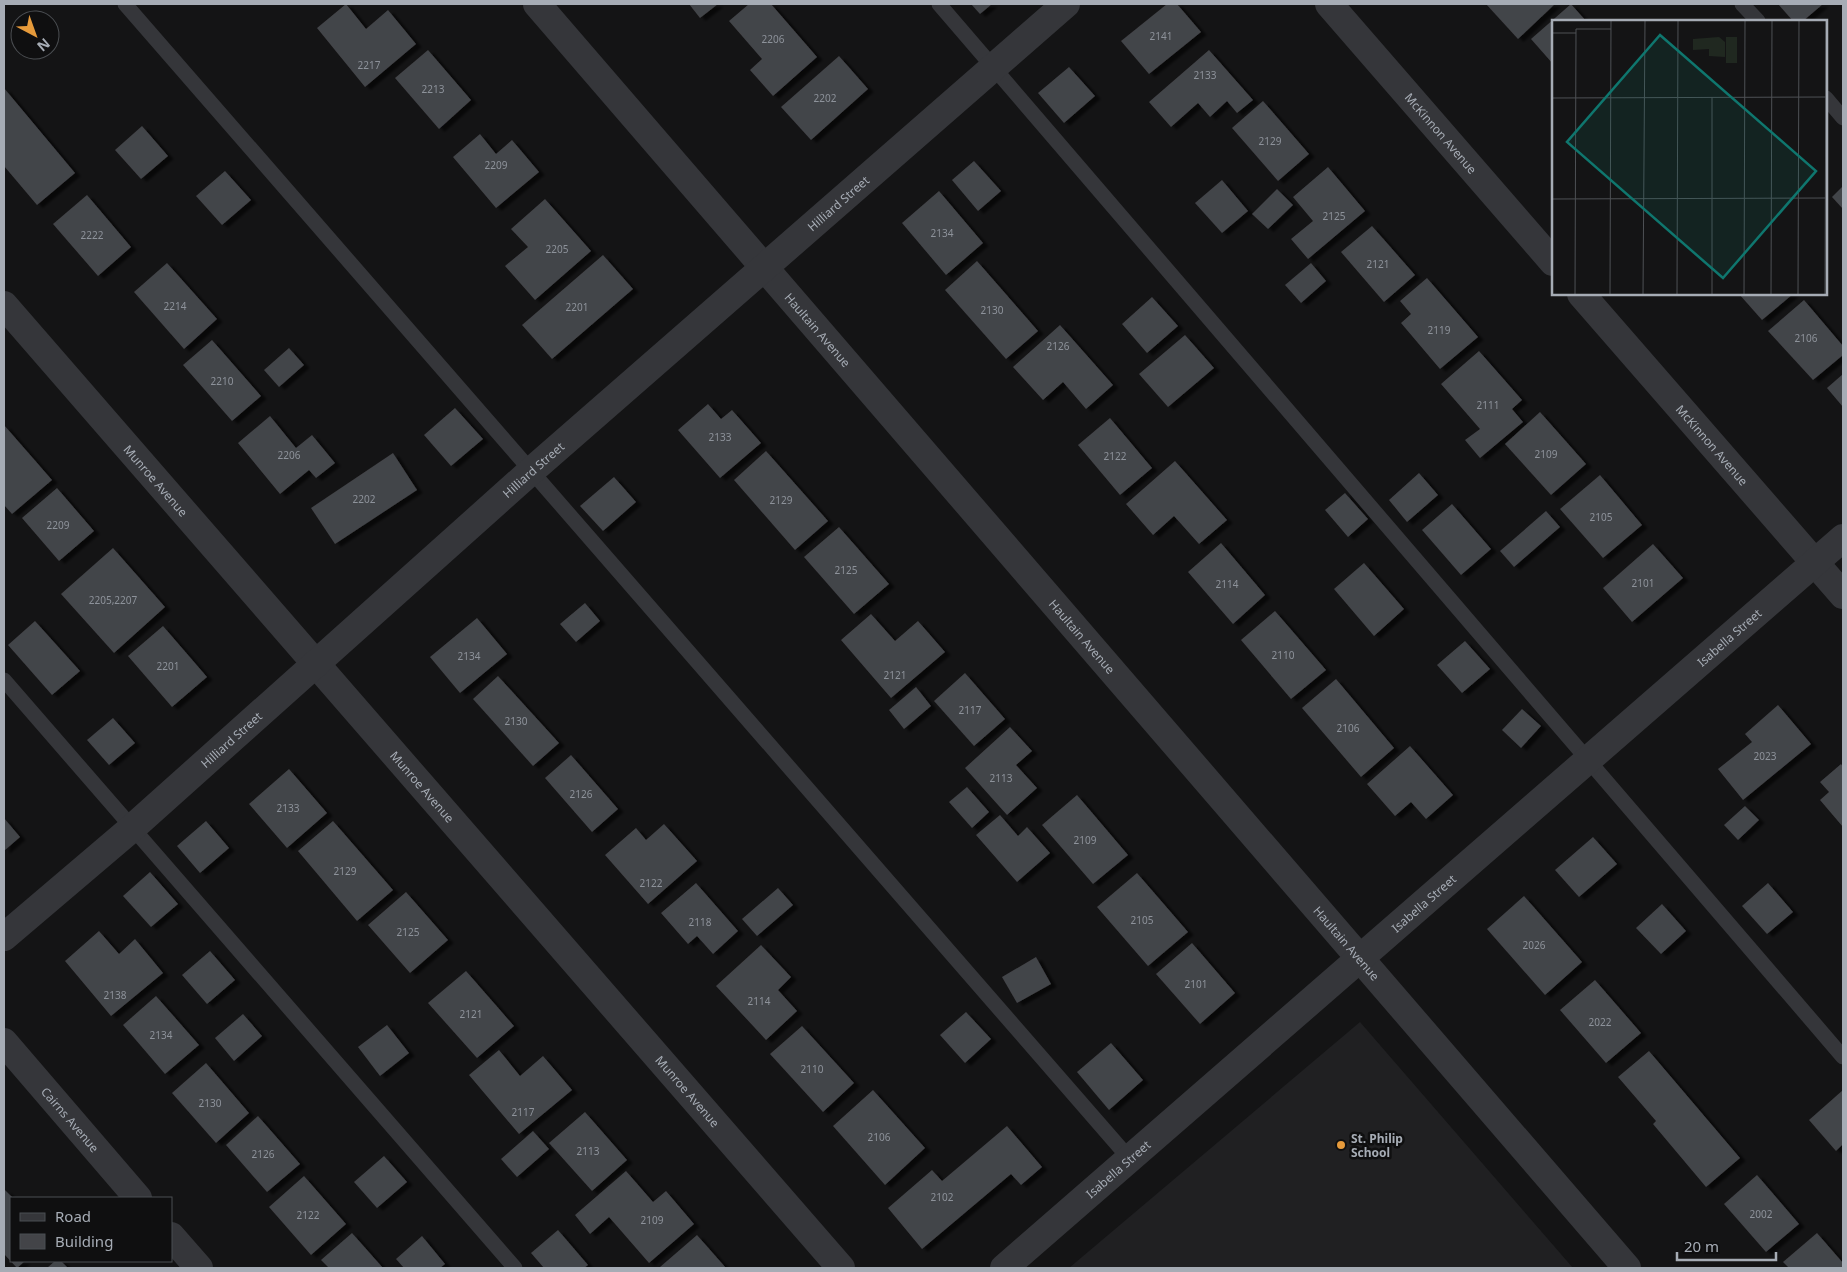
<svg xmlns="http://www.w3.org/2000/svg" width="1847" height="1272" viewBox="0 0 1847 1272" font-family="'Noto Sans',sans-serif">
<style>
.built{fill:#202022}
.building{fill:#434448;filter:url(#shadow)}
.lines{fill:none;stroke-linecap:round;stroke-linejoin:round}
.service{stroke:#35363a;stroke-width:15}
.minor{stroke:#35363a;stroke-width:28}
.poi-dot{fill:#e69a3b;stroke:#0f0f10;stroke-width:2}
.labels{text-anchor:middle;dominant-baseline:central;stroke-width:5;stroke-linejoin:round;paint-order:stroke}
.number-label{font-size:10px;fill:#8d929a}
.street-label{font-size:12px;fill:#a6acb5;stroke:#0f0f10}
.poi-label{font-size:12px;font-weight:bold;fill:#a6acb5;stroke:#0f0f10;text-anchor:start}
.inset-road{fill:none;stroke:#4e5155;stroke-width:1}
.view{fill:#0f766e;fill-opacity:0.15;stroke:#0f766e;stroke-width:2.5}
.inset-edge{fill:none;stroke:#a6acb5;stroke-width:2.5}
</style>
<defs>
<filter id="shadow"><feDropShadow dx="5.5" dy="3" stdDeviation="1" flood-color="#0009"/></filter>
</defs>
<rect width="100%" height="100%" fill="#141415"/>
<!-- built -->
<path class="built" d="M1360,1022L1573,1268H1069Z"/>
<!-- building -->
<g class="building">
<path d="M346,4L366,29L388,10L416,44L365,87L317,28Z"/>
<path d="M689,4H718L700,18Z"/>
<path d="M749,4H771L817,57L773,96L750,70L762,59L729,21Z"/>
<path d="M971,4H992L980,14Z"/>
<path d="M1167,4H1177L1201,32L1149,74L1121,41Z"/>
<path d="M1486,4H1555L1518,39Z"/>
<path d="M1571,4L1586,21H1553V64L1531,39Z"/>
<path d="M1778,4H1823L1803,21H1793Z"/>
<path d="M428,50L471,100L439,129L395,78Z"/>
<path d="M1209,50L1253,100L1237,113L1227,101L1210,117L1198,103L1171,127L1149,102Z"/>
<path d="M839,56L868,89L811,140L781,107Z"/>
<path d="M1069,67L1095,96L1064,123L1038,93Z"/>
<path d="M4,88L75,173L37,205L4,166Z"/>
<path d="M1263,101L1309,154L1278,181L1232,128Z"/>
<path d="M142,126L168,156L141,179L115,150Z"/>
<path d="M480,134L496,154L512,140L539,172L496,208L453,157Z"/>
<path d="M974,161L1001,191L978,211L952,180Z"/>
<path d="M1328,167L1365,211L1308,259L1291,239L1313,221L1293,197Z"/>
<path d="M225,171L251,200L222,225L196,196Z"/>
<path d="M1222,180L1248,211L1222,233L1195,203Z"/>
<path d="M1843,186V209L1832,197Z"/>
<path d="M1277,189L1293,205L1268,229L1252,214Z"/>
<path d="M939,191L983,243L946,275L902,223Z"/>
<path d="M87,195L131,247L98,276L53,224Z"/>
<path d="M545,199L591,251L535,300L505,266L528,247L511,229Z"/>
<path d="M1372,226L1415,275L1384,302L1341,252Z"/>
<path d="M603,255L633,289L552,359L522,325Z"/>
<path d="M977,261L1038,331L1006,359L945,290Z"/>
<path d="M167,263L217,319L184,349L134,292Z"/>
<path d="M1311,263L1326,281L1301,303L1285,285Z"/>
<path d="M1427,278L1478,337L1440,369L1401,323L1411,314L1400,301Z"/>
<path d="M1739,294H1793L1762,320Z"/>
<path d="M1152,297L1178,326L1147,353L1122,324Z"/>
<path d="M1804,300L1843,346V355L1813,380L1768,331Z"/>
<path d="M1060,325L1113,385L1086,409L1063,382L1043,400L1013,367Z"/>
<path d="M1185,335L1214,368L1168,407L1139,374Z"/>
<path d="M212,340L261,396L232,421L183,365Z"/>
<path d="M289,348L304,365L279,387L264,370Z"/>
<path d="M1479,351L1522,400L1512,409L1523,422L1480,458L1465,440L1480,429L1441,384Z"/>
<path d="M1843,374V407L1827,388Z"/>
<path d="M708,404L721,419L732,410L761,443L720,478L678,430Z"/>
<path d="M455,408L483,439L451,466L424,435Z"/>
<path d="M1540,412L1586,464L1551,495L1505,444Z"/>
<path d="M270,416L296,448L312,435L335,463L316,478L309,470L280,494L238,443Z"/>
<path d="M1110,418L1152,468L1120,495L1078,445Z"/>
<path d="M4,425L52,480L12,514L4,505Z"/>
<path d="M766,451L828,521L795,550L734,480Z"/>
<path d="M393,453L417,490L335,544L311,508Z"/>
<path d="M1175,461L1227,520L1199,544L1174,516L1153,535L1126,504Z"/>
<path d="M1419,473L1438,495L1407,522L1389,500Z"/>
<path d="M1600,475L1642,525L1603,558L1560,509Z"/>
<path d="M614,477L636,502L603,531L580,506Z"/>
<path d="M57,488L94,531L59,561L22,518Z"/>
<path d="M1345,493L1368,519L1348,537L1325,510Z"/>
<path d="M1452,504L1491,549L1461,575L1422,530Z"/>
<path d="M1546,511L1560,527L1514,567L1500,551Z"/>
<path d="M839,527L889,584L854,614L804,557Z"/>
<path d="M1221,543L1265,595L1233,624L1188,572Z"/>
<path d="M1653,544L1683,578L1632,622L1603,588Z"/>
<path d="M113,548L165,607L114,653L61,594Z"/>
<path d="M1364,563L1404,609L1374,636L1334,589Z"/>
<path d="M585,603L600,621L576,642L560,624Z"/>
<path d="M1275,611L1326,670L1291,699L1241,640Z"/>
<path d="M871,614L895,641L918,621L945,652L891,698L841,640Z"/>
<path d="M477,618L507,654L460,693L430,657Z"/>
<path d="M35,621L80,671L52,695L8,645Z"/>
<path d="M163,626L207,677L172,707L128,656Z"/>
<path d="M1465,641L1490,669L1462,693L1437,665Z"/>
<path d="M965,673L1005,719L974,746L934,701Z"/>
<path d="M498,676L559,743L533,766L473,699Z"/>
<path d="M1336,679L1394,748L1361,777L1302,708Z"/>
<path d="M916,687L931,706L904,729L889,710Z"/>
<path d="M1778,705L1811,744L1743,800L1718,769L1752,742L1745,734Z"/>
<path d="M1522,709L1541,726L1521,748L1502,730Z"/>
<path d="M113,718L135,743L109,765L87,740Z"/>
<path d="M1010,727L1032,751L1016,765L1037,788L1007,815L965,768Z"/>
<path d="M1410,746L1453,795L1426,819L1411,802L1395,816L1367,784Z"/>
<path d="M571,755L618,809L592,832L545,778Z"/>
<path d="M1841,764L1843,767V827L1820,800L1829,792L1820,782Z"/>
<path d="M289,769L327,813L287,848L249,804Z"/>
<path d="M967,787L989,812L972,828L949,802Z"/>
<path d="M1077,795L1128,855L1093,884L1042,825Z"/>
<path d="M1745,806L1759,820L1738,840L1724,825Z"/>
<path d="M1000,815L1018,836L1027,827L1050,853L1017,882L976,835Z"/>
<path d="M4,818L20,837L4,851Z"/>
<path d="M206,821L229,848L200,873L177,846Z"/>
<path d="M333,821L393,890L357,921L298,851Z"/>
<path d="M664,824L697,861L648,904L605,855L636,828L646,840Z"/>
<path d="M1593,837L1617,864L1579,897L1555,870Z"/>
<path d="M150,872L178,904L151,927L123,896Z"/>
<path d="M1137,873L1188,932L1148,966L1097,907Z"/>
<path d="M696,883L738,931L713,954L697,936L688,944L661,913Z"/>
<path d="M1768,883L1793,912L1767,934L1742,906Z"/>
<path d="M778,888L793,905L757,936L742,919Z"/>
<path d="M406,892L448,940L410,973L368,925Z"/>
<path d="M1524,896L1582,962L1545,995L1487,929Z"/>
<path d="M1662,904L1686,931L1661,954L1636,928Z"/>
<path d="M99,931L119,954L135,939L163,973L111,1016L65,961Z"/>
<path d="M1192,943L1235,993L1200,1024L1156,974Z"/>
<path d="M761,945L791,977L778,990L797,1011L766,1040L716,986Z"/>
<path d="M210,951L235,980L207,1004L182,975Z"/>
<path d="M1036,957L1051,984L1017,1003L1002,977Z"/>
<path d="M466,971L514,1026L477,1058L428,1003Z"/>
<path d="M1595,980L1641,1033L1606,1063L1560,1010Z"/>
<path d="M156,996L199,1045L165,1074L123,1025Z"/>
<path d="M966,1012L991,1039L965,1063L940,1035Z"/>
<path d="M243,1014L262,1036L234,1061L215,1038Z"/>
<path d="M387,1025L409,1053L380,1076L358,1047Z"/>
<path d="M802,1026L854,1083L823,1112L770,1054Z"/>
<path d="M1111,1043L1143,1080L1109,1110L1077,1072Z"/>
<path d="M499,1050L520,1076L543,1056L572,1090L519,1134L469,1075Z"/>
<path d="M1649,1051L1740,1158L1706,1187L1653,1124L1656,1121L1618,1077Z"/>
<path d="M206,1063L249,1113L216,1143L172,1093Z"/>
<path d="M873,1090L925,1148L885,1185L833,1126Z"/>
<path d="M1843,1090V1144L1836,1151L1809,1120Z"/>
<path d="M585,1112L627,1160L592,1191L549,1143Z"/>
<path d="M258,1116L300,1164L267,1192L226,1145Z"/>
<path d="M1007,1126L1042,1167L1021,1185L1011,1174L922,1249L888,1208L932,1170L942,1181Z"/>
<path d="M533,1131L549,1149L517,1177L501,1159Z"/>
<path d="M384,1156L407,1182L377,1208L354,1182Z"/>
<path d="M626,1171L653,1202L666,1191L694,1224L649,1263L609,1217L590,1234L575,1215Z"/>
<path d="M1757,1175L1799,1224L1766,1252L1724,1204Z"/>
<path d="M304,1176L346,1224L311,1255L269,1207Z"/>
<path d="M5,1190L13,1198H11V1261H25L17,1268L4,1254Z"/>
<path d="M558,1230L588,1265L584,1268H544L531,1253Z"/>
<path d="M352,1233L383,1268H329L321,1260Z"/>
<path d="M1817,1233L1843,1263V1268H1789L1783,1262Z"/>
<path d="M697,1235L726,1268H661L660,1267Z"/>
<path d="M422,1236L445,1264L440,1268H404L396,1259Z"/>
<path d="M55,1261H61L68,1268H47Z"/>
</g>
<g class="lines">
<!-- service -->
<g class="service">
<path d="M125,4L1129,1158"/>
<path d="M939,4L1843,1057"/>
<path d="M1742,4L1758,21"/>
<path d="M1826,98L1843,118"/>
<path d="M4,680L515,1268"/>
</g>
<!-- minor -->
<g class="minor">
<path id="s1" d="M537,4L1627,1268"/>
<path id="s2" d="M1329,4L1553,262"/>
<path id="s3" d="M1581,294L1843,595"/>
<path id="s4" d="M4,305C282,627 563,946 841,1268"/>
<path id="s5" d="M4,937L131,829L530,472L1066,4"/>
<path id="s6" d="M4,1042L138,1198"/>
<path d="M171,1236L199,1268"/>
<path id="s7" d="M1004,1268L1843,538"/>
</g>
</g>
<!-- markers -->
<circle class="poi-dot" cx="1341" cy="1145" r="5"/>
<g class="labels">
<!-- number labels -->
<g class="number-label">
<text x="1161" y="36">2141</text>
<text x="773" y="39">2206</text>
<text x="369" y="65">2217</text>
<text x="1205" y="75">2133</text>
<text x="433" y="89">2213</text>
<text x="825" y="98">2202</text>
<text x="1270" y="141">2129</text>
<text x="496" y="165">2209</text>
<text x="1334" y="216">2125</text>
<text x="942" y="233">2134</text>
<text x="92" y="235">2222</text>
<text x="557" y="249">2205</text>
<text x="1378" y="264">2121</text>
<text x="175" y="306">2214</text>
<text x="577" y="307">2201</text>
<text x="992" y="310">2130</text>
<text x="1439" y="330">2119</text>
<text x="1806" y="338">2106</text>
<text x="1058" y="346">2126</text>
<text x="222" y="381">2210</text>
<text x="1488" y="405">2111</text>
<text x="720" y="437">2133</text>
<text x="1546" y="454">2109</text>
<text x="289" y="455">2206</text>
<text x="1115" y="456">2122</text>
<text x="364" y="499">2202</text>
<text x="781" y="500">2129</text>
<text x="1601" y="517">2105</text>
<text x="58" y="525">2209</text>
<text x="846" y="570">2125</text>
<text x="1643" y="583">2101</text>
<text x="1227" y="584">2114</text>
<text x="113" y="600">2205,2207</text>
<text x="1283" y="655">2110</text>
<text x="469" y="656">2134</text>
<text x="168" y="666">2201</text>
<text x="895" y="675">2121</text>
<text x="970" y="710">2117</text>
<text x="516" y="721">2130</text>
<text x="1348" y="728">2106</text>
<text x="1765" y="756">2023</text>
<text x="1001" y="778">2113</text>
<text x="581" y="794">2126</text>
<text x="288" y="808">2133</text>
<text x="1085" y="840">2109</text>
<text x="345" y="871">2129</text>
<text x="651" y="883">2122</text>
<text x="1142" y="920">2105</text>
<text x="700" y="922">2118</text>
<text x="408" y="932">2125</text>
<text x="1534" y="945">2026</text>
<text x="1196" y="984">2101</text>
<text x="115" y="995">2138</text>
<text x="759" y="1001">2114</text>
<text x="471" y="1014">2121</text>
<text x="1600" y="1022">2022</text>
<text x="161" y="1035">2134</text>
<text x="812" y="1069">2110</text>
<text x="210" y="1103">2130</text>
<text x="523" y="1112">2117</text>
<text x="879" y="1137">2106</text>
<text x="588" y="1151">2113</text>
<text x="263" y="1154">2126</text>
<text x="942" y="1197">2102</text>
<text x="1761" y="1214">2002</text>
<text x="308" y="1215">2122</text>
<text x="652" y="1220">2109</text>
</g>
<!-- street labels -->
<g class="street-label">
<text stroke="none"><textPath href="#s2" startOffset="171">McKinnon Avenue</textPath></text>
<text stroke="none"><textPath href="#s5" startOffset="1111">Hilliard Street</textPath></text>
<text stroke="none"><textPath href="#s1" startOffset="430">Haultain Avenue</textPath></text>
<text stroke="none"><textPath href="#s3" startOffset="200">McKinnon Avenue</textPath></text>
<text stroke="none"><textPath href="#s5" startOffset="706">Hilliard Street</textPath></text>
<text stroke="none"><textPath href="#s4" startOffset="232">Munroe Avenue</textPath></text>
<text stroke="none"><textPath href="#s1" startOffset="835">Haultain Avenue</textPath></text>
<text stroke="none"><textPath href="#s7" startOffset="961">Isabella Street</textPath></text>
<text stroke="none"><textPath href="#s5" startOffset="301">Hilliard Street</textPath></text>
<text stroke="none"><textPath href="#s4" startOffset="638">Munroe Avenue</textPath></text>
<text stroke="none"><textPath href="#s7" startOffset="556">Isabella Street</textPath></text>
<text stroke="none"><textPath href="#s1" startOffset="1240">Haultain Avenue</textPath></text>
<text stroke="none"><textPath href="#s4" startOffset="1042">Munroe Avenue</textPath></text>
<text stroke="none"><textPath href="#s6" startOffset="102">Cairns Avenue</textPath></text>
<text stroke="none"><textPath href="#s7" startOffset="151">Isabella Street</textPath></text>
</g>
<!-- poi labels -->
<g class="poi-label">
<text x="1351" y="1138">St. Philip<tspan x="1351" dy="14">School</tspan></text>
</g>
</g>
<!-- overview -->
<g transform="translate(1552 20)">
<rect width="275" height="275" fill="#141415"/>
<path d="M167,17L173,22V37L157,36V29L141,30V19ZM174,17H185V43H174Z" fill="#202820"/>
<path class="inset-road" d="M0,13H24M0,78L275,77M0,179L275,178M23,275L24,9H59M58,275L59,0M91,275L93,0M125,275L126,0M160,275V77M192,275L193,0M219,275L220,0M246,275L247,0M273,275L274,0"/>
<path class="view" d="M108,15L264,151L171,258L15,122Z"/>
<rect width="275" height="275" class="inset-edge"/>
</g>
<!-- border -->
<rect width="1847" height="1272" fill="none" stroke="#a6acb5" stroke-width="10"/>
<!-- legend -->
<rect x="10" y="1197" width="162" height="65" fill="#0f0f10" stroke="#4b4e52"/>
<rect x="20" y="1213" width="25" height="8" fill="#35363a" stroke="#4b4e52"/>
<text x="55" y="1222" font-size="15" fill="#a6acb5">Road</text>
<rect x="20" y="1234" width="25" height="15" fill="#434448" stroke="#4b4e52"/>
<text x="55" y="1247" font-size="15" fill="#a6acb5">Building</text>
<!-- north arrow -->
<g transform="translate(35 35) rotate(139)"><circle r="24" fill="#0f0f10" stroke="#4b4e52"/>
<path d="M0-4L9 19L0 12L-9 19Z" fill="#e69a3b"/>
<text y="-8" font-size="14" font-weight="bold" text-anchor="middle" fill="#a6acb5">N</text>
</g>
<!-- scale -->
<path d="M1677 1252v8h99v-8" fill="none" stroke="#a6acb5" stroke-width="2.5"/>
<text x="1684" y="1252" font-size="15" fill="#a6acb5" stroke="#0f0f10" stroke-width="4" paint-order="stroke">20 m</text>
</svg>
